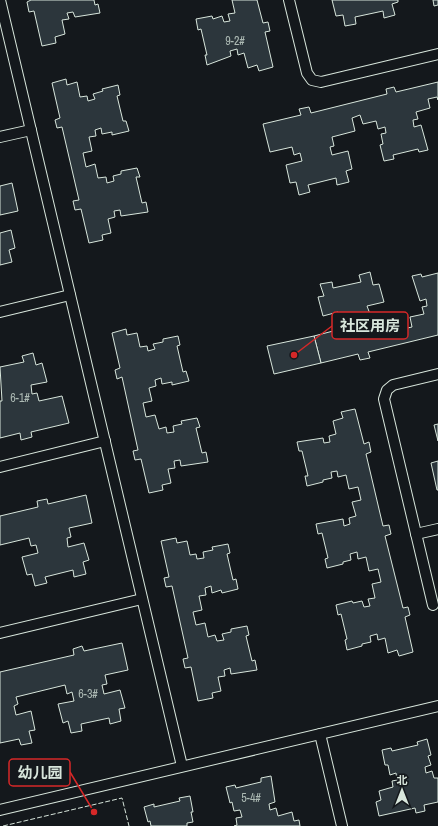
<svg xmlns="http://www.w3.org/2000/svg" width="438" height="826" viewBox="0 0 438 826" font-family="'Archivo Narrow','Noto Sans SC',sans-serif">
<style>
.building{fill:#2c363c;stroke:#d8e6dc}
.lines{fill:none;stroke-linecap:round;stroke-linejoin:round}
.lane-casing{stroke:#d8e6dc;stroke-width:12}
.lane{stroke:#14181c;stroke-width:10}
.fence{stroke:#d8e6dc;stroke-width:1;stroke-dasharray:5 2;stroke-linecap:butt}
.labels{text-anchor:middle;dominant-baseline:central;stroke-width:3;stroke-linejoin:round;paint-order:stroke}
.number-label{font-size:12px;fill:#adbab4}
.leader{fill:none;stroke:#d62828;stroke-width:1.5}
.callout-dot{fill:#d62828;stroke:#14181c;stroke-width:1.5}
.callout{fill:#14181c;stroke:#d62828;stroke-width:1.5}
.callout-label{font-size:15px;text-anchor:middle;font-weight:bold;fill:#d8e6dc}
</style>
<rect width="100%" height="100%" fill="#14181c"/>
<!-- building -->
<g class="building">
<path d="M31,0H94L95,5L98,4L100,13L75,17L73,12L67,13L69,19L62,20L65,34L55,37L56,43L42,46L34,11L29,12L27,2Z"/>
<path d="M232,0H257L263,23L268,22L270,31L265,32L273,67L259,71L257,65L248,68L244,53L238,55L237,49L230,51L231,56L207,65L205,55H207L201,29L198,30L196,19L212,16L213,19L222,16L224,22L230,21L228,14L235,13Z"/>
<path d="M332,0H398V2L392,4L395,15L384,18L383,11L355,17L356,24L345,26L343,15L336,16Z"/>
<path d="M433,0H438V5L434,6Z"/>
<path d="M66,79L67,85L77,82L80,97L87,96L88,101L95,99L93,94L103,91L102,89L118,85L120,95L117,96L123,121H126L129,131L112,135V132L102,134L101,128L95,130L96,136L89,137L92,151L83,153L86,167L95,164L98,178L106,177L107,183L114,181L113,176L121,174V171L137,168L140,177H136L142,203L146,202L148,212L121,216L120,210L114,211L115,217L108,219L111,233L102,235L103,240L89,243L81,209L75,210L73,201L79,200L62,127L57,128L55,120L60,118L52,83Z"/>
<path d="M438,82V100L437,97L428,99L430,108L416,112L418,119L413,120L414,127L421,125L428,150L419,152L418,149L393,155L394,159L384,161L380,145L383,144L381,134L386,133L385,127L378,129L376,121L363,124L360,115L352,118L355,131L332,137L334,146L330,147L332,155L348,151L352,169L346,171L349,182L337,185L336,178L308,185L310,192L299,195L296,182L290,183L286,165L302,161L300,153L294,155L292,147L270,152L263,124L301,115L299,109L309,107L311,113L387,94L386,89L394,87L396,92Z"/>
<path d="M12,183L18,211L0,215V186Z"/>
<path d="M11,230L15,248L9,250L12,262L0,265V233Z"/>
<path d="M370,272L373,285L379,284L384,302L367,306L370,314L375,313L377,321L400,315L403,329L412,327L410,317L424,314L422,307L427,306L426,299L420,301L412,276L421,274L422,277L438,273V335L368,352L370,358L360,360L358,354L321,363L314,336L337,330L335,321L340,320L338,312L323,316L318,297L324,296L320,284L332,282L333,288L361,282L359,275Z"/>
<path d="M126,329L127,335L137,333L140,347L147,346L148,351L155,349L153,344L163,342V339L178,336L180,345L177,346L183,372L186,371L189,381L172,385V382L162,384L161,378L155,380L156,386L149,388L152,401L143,403L146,417L155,415L159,429L166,427L167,433L174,432L173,426L182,424L181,421L197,418L200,427L196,428L202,453L206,452L208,462L181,466L180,460L174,461L175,468L168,469L171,483L162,485L163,490L149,493L141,459L135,460L133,451L138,450L122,377L117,379L115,370L120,368L112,333Z"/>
<path d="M314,336L321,363L274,374L267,346Z"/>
<path d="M33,353L36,365L42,363L47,382L31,385L32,394L37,393L39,401L62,396L69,423L31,432L32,437L21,440L20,433L0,438V401H2L0,367L24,362L22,356Z"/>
<path d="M355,409L364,444L369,442L371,452L366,454L383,526L389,525L391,534L385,536L403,608L408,607L410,615L405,617L413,652L399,656L397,650L388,653L385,638L378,640L377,634L370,636L371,642L362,644V646L347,650L345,640L347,639L341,614L338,615L336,605L352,601L353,603L362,601L364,607L370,606L368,599L375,598L372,584L381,582L378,569L369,571L366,557L358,559L357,552L350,554L351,560L343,562V564L327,568L325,559L328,558L322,533L318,534L316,524L343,519L344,526L350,524L349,518L356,516L352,502L361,500L358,487L349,489L346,475L338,477L337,471L331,472L332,478L323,480V482L307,486L305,476H308L302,451H299L297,442L323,438L324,443L330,442L329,436L336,434L333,421L343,418L341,412Z"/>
<path d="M438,424V441L434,425Z"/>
<path d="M438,461V490H437L431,463Z"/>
<path d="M86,495L92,523L69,528L71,537L67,538L68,547L84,543L89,560L83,562L86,574L74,577L73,570L45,577L47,583L35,586L32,574L27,575L22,557L38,553L36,545L31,546L29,538L0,545V516L38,507L37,501L47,499L48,504Z"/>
<path d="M176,538L177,543L187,541L190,555L196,554L197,559L204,558L203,552L213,550L212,547L228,544L230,553L227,554L233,580L236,579L238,589L222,593L221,590L212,593L211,586L205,588L206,595L199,596L202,610L193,612L196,625L205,623L208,637L215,635L217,641L224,640L222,634L231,632V629L247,626L249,635L246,636L252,661L255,660L257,670L231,674L230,668L224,670L225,676L218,677L221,691L212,693L213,698L198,701L191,667L185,668L183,659L188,658L172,586L166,587L164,578L169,577L161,541Z"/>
<path d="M122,643L128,670L105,675L107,684L102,685L104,694L120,690L125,708L119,709L121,721L110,724L109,718L81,724L82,731L71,733L68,721L63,723L58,704L74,701L72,692L67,694L65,685L16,697L18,704L14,706L16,715L31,711L35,730L29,731L32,743L21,745L19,739L0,743V672L74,655L73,649L82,646L84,651Z"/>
<path d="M427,739L431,755L428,756L431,765L425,767L426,773L432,771L434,778H438V802L424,805L425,811L416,813L415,808L379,816L376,802L381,800L379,791L393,787L392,781L397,780L396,773L390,775L388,765H385L382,750L391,748L392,751L418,745L417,742Z"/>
<path d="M271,776L275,802L269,804L270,810L276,808L278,816L292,812L294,821L299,820L300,826H234L237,825L236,818L242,817L240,810L234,811L232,802L230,803L226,787L235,785L236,788L261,782V778Z"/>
<path d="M190,796L193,812H191L193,822L187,823V826H151L150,821L148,822L144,807L154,804V807L180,801L179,798Z"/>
</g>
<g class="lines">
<defs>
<g id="lane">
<path d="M0,0L182,766"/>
<path d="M289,0L307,73L312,80L321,82L438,54"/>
<path d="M0,137L31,130"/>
<path d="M0,312L70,295"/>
<path d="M0,467L105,441"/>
<path d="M416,534L438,529"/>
<path d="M433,605L384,399L387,390L393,385L438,374"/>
<path d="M0,633L142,599"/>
<path d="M320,734L342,826"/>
<path d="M0,810L438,706"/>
</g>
</defs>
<!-- lane casing -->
<use href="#lane" class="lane-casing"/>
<!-- lane -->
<use href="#lane" class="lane"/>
<!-- fence -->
<path class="fence" d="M3,826L122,798L129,826"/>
</g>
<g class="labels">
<!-- number labels -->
<g class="number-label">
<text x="235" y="41">9-2#</text>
<text x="20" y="398">6-1#</text>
<text x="88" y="694">6-3#</text>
<text x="251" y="798">5-4#</text>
</g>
</g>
<!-- callouts -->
<path class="leader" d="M294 355L332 326M94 812L70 772"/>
<g class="callout-dot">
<circle cx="294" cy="355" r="4"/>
<circle cx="94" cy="812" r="4"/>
</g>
<g class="callout">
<rect x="332" y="312" width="76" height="27" rx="4"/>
<rect x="9" y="759" width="61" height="27" rx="4"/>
</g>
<g class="callout-label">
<text x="370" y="331">社区用房</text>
<text x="40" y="778">幼儿园</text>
</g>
<!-- north arrow -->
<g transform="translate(402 790)" stroke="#14181c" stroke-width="3" paint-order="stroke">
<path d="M0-3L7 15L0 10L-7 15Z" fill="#d8e6dc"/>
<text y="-6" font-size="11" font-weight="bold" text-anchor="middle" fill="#d8e6dc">北</text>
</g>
</svg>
